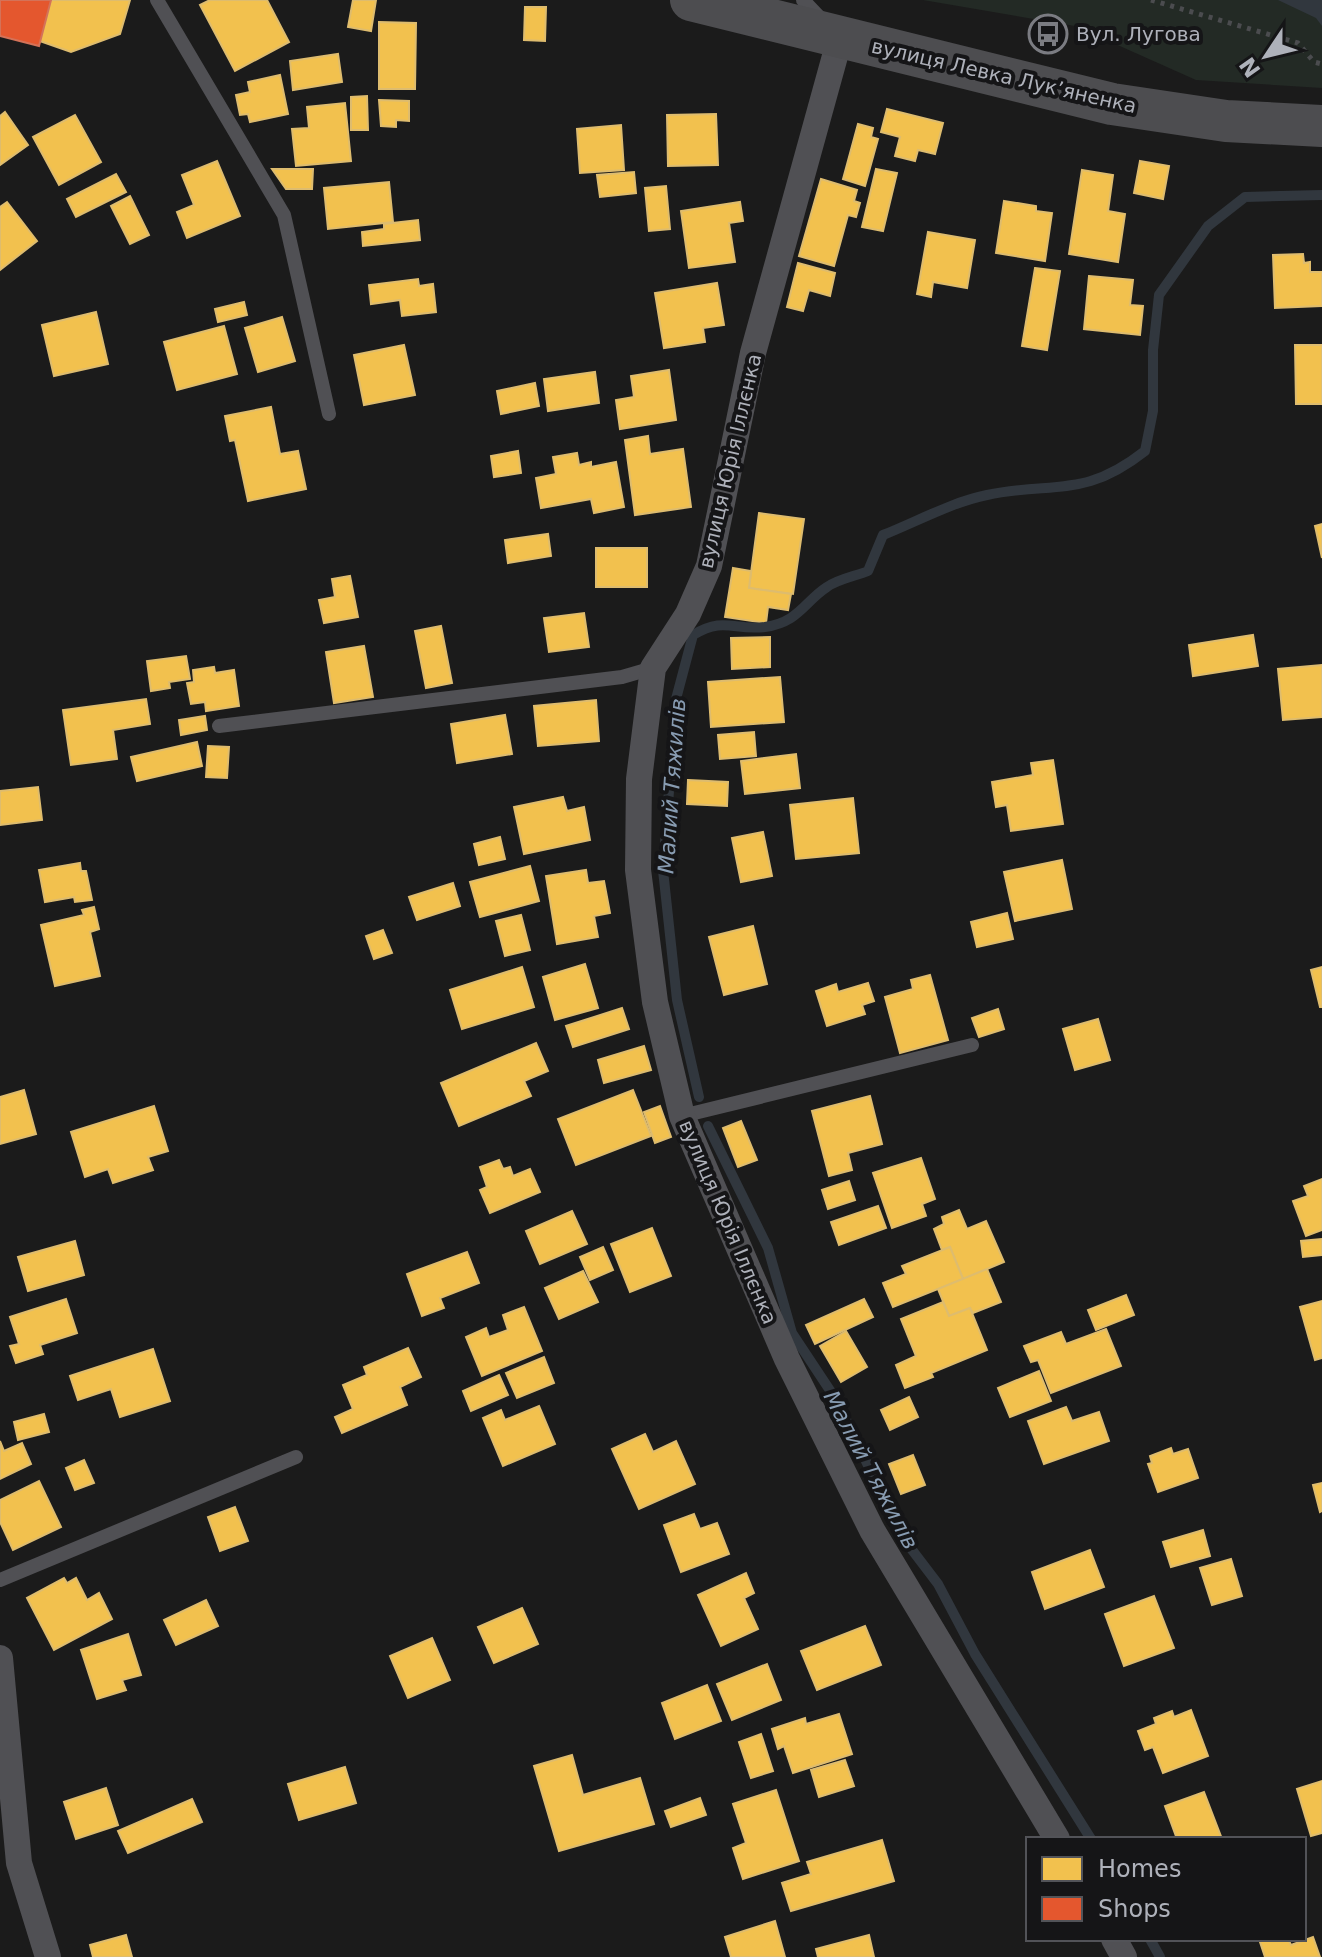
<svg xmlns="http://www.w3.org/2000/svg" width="1322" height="1957" viewBox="0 0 1322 1957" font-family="'DejaVu Sans',sans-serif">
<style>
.green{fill:#232a25}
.water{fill:#31373e}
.homes{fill:#f2c14e;stroke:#debc6e;stroke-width:2}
.shops{fill:#e4572e;stroke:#d47258;stroke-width:2}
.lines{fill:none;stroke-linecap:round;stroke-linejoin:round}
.stream{stroke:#31373e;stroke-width:10}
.path{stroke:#4b4c4f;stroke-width:5;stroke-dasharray:4 6;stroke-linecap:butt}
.lane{stroke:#505054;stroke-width:14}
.street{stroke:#505054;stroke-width:26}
.primary{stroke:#4d4d50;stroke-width:42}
.labels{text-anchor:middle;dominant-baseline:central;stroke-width:8;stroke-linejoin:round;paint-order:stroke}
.poi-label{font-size:20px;fill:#aeb1ba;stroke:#151517;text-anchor:start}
.street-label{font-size:20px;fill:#aeb1ba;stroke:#151517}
.water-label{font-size:22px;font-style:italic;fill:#889cb2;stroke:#151517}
</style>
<rect width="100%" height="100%" fill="#1b1b1b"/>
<!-- green -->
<path class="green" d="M923,0H1322V88L1196,80L1075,26Z"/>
<!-- water -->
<path class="water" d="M1278,0H1322V26L1316,18Z"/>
<!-- homes -->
<g class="homes">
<path d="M51,0H130L120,34L71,52L40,41Z"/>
<path d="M210,0H267L289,42L235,71L200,5Z"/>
<path d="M353,0H376L371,31L348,27Z"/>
<path d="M525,7H546L545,41L524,40Z"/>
<path d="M379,22L416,23L415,89H379Z"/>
<path d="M338,54L342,82L293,90L290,61Z"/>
<path d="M280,75L288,114L250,122L248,114L240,115L236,95L250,92L248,82Z"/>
<path d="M367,96L368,130H351V97Z"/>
<path d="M379,100L409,101V121L396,120V127L381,126Z"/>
<path d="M345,103L351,161L296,166L292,129L309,128L307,107Z"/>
<path d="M887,109L943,123L935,154L918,150L915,161L895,156L900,137L881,132Z"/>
<path d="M5,112L28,145L0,165V116Z"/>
<path d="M716,114L718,165L668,166L667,115Z"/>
<path d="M75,115L101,162L59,185L33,137Z"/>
<path d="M858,124L873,128L871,137L878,139L865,186L843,179Z"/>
<path d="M621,125L624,170L580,173L577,129Z"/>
<path d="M217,161L240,216L187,238L177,212L194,205L182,175Z"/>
<path d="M1140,161L1169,166L1163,199L1134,193Z"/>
<path d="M272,169H313L312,189H286Z"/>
<path d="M876,169L897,173L883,231L862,227Z"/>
<path d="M1082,170L1113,175L1108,211L1125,214L1118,262L1069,254Z"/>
<path d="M634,172L636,193L600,197L597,175Z"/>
<path d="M116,174L126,192L76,217L67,199Z"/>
<path d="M821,179L857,190L854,201L860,203L856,217L848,215L834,266L799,256Z"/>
<path d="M389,182L393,222L328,229L324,188Z"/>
<path d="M666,186L670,229L649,231L645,188Z"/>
<path d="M130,196L149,235L130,244L111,206Z"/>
<path d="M1004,201L1036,206V211L1052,213L1045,261L996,253Z"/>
<path d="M7,202L37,241L0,270V207Z"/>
<path d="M740,202L743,221L729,223L735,262L689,268L681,211Z"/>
<path d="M418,220L420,240L363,246L362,232L384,229V224Z"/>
<path d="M928,232L975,240L967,288L933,282L931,297L917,294Z"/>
<path d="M1303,254L1304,263L1310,262V272H1322V306L1275,308L1273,255Z"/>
<path d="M798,263L835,273L830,296L809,290L803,311L787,307Z"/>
<path d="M1035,268L1060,271L1047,350L1022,346Z"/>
<path d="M1089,276L1133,280L1130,305L1143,306L1140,335L1084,329Z"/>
<path d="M418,279L419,286L433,284L436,312L402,316L400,300L371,304L369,285Z"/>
<path d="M717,283L724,325L703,328L705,342L664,348L655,293Z"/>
<path d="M244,302L247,315L218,322L215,309Z"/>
<path d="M96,312L108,364L54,376L42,325Z"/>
<path d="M282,317L295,361L258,372L245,328Z"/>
<path d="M224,326L237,374L177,390L164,342Z"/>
<path d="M404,345L415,395L364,405L354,355Z"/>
<path d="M1295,345H1322V404H1296Z"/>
<path d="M669,370L676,420L620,429L616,400L634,397L631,376Z"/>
<path d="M595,372L599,403L548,411L544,379Z"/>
<path d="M535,383L539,406L501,414L497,391Z"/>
<path d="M271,407L280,454L298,451L306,489L248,501L235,440L230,441L225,416Z"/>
<path d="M648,436L650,454L683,449L691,507L635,515L625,440Z"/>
<path d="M518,451L521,473L494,477L491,456Z"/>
<path d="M577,453L579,465L591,462V467L616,462L624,507L594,513L591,499L541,508L536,478L556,474L553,457Z"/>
<path d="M759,513L804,519L793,594L749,588Z"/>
<path d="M1322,524V558L1315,526Z"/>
<path d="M548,534L551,556L508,563L505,540Z"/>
<rect x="596" y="548" width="51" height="39"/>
<path d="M733,568L751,571L749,588L791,594L788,610L768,607L766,623L725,617Z"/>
<path d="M350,576L358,617L324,623L319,600L335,597L332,579Z"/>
<path d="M584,613L589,647L549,652L544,618Z"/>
<path d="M441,626L452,683L426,688L415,631Z"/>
<path d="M1253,635L1258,666L1193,676L1189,645Z"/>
<path d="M770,637V667L732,669L731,638Z"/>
<path d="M364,646L373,697L334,703L326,652Z"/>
<path d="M186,656L190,679L169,682L170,688L151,691L147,661Z"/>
<path d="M1322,665V717L1283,720L1278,669Z"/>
<path d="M214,667L215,673L234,670L239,706L206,711L205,702L191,704L187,683L194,682L193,670Z"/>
<path d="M780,677L784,722L711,727L708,682Z"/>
<path d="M146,699L150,724L113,730L117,759L71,765L63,710Z"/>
<path d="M596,700L599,741L538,746L534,706Z"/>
<path d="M505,715L512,754L457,763L451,724Z"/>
<path d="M205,716L207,730L181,735L179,720Z"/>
<path d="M754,732L756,756L720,759L718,735Z"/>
<path d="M197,742L202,766L137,781L131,757Z"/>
<path d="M208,746L229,747L227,778L206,777Z"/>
<path d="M796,754L800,788L745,794L741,761Z"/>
<path d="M1053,760L1063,824L1011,831L1007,805L996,807L992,782L1033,775L1031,763Z"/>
<path d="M688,780L728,782L727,806L687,804Z"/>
<path d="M38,787L42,820L0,825V791Z"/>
<path d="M563,797L567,811L584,807L590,840L524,854L514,807Z"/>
<path d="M853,798L859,853L796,859L790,805Z"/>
<path d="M763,832L772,876L741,882L732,838Z"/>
<path d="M500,837L505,859L479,865L474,844Z"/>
<path d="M1062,860L1072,909L1015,921L1004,872Z"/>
<path d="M80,863L81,871H86L92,900L75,902L74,897L45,902L39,870Z"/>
<path d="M530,866L539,901L480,917L470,882Z"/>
<path d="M586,870L588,883L604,881L610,913L594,916L598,937L557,944L546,876Z"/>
<path d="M453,883L460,906L417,920L409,897Z"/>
<path d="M94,907L99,929L90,932L100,976L55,986L41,925L84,915L82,910Z"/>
<path d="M1007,913L1013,939L977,947L971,922Z"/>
<path d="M521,915L530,950L505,956L496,921Z"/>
<path d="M753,926L767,984L724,995L709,937Z"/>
<path d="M383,930L392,953L374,959L366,936Z"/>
<path d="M585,964L598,1008L555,1020L543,977Z"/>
<path d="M522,967L534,1007L462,1029L450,990Z"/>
<path d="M1322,967V1007H1320L1311,970Z"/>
<path d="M930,975L948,1040L900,1053L885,997L913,989L911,980Z"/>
<path d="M868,983L874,1001L862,1005L865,1014L827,1026L816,991L836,984L838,992Z"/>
<path d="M622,1008L629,1029L573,1047L566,1026Z"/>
<path d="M998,1009L1004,1029L979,1037L972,1018Z"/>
<path d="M1098,1019L1110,1060L1075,1070L1063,1029Z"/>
<path d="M536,1043L548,1071L524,1081L531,1096L459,1126L441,1083Z"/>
<path d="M644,1046L651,1070L604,1083L598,1060Z"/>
<path d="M24,1090L36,1134L0,1144V1097Z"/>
<path d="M633,1090L651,1136L576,1165L558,1119Z"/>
<path d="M870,1096L882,1144L848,1153L852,1170L829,1176L812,1111Z"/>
<path d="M154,1106L168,1151L148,1157L153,1170L113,1183L108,1169L85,1177L71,1132Z"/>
<path d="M660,1106L671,1137L655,1143L644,1112Z"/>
<path d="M741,1121L757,1160L738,1167L723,1128Z"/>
<path d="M921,1158L935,1199L922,1204L926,1216L892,1228L873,1173Z"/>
<path d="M499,1160L503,1169L510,1167L513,1176L530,1169L540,1192L490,1213L480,1190L487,1187L480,1167Z"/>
<path d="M1322,1179V1230L1306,1236L1293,1201L1308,1196L1304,1186Z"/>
<path d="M849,1181L855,1200L828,1209L822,1190Z"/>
<path d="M878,1206L886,1228L839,1245L831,1222Z"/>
<path d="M959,1210L967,1229L986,1221L1004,1262L963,1279L950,1247L942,1250L934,1229L944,1224L942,1217Z"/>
<path d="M572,1211L587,1244L540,1264L526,1231Z"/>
<path d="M652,1228L671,1276L630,1292L611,1244Z"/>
<path d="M1322,1239V1255L1303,1257L1301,1241Z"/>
<path d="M75,1241L84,1275L28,1291L18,1257Z"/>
<path d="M603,1247L613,1270L590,1280L580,1257Z"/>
<path d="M950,1247L963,1279L893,1307L883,1283L906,1274L902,1266Z"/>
<path d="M467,1252L479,1283L440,1298L444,1308L422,1316L407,1274Z"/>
<path d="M987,1269L1001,1302L973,1313L970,1308L949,1316L938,1289Z"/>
<path d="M583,1271L598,1302L559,1319L545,1288Z"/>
<path d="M1126,1295L1134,1315L1096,1330L1088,1310Z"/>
<path d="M66,1299L77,1333L40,1345L43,1354L16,1363L10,1346L19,1344L10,1317Z"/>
<path d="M864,1299L873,1317L815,1344L806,1325Z"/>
<path d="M1322,1301V1358L1315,1360L1300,1307Z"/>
<path d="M943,1302L949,1316L970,1308L987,1350L931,1373L933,1377L905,1388L896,1365L916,1356L901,1319Z"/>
<path d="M524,1307L542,1351L482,1376L466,1337L486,1328L489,1337L508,1330L503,1315Z"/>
<path d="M1106,1329L1121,1366L1051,1393L1038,1360L1031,1362L1024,1346L1061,1332L1066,1344Z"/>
<path d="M846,1331L867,1367L841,1382L820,1346Z"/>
<path d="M408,1348L421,1377L400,1387L407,1405L342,1433L335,1417L353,1409L343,1385L367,1375L364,1367Z"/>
<path d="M153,1349L170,1401L120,1417L111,1389L78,1400L70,1376Z"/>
<path d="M544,1357L554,1383L517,1398L506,1373Z"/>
<path d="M1039,1371L1051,1401L1010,1417L998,1388Z"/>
<path d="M499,1375L508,1395L471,1411L463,1391Z"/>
<path d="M909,1397L918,1417L890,1430L881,1410Z"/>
<path d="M539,1406L555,1444L503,1466L483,1418L501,1410L505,1420Z"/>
<path d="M1066,1407L1072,1421L1099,1412L1109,1441L1044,1464L1028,1421Z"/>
<path d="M44,1414L49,1432L18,1440L14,1422Z"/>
<path d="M645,1434L653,1452L676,1441L695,1484L639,1509L612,1449Z"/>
<path d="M0,1441L4,1451L22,1443L31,1464L0,1479Z"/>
<path d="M1171,1448L1173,1454L1188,1449L1198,1478L1158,1492L1148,1464L1152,1463L1150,1456Z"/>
<path d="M913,1455L925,1485L901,1494L889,1464Z"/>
<path d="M84,1460L94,1483L75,1490L66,1468Z"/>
<path d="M39,1481L61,1527L13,1550L0,1522V1500Z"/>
<path d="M1322,1483V1511L1320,1512L1313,1485Z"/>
<path d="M235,1507L248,1541L220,1551L208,1517Z"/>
<path d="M694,1514L700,1529L717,1523L729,1554L681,1572L664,1525Z"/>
<path d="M1203,1530L1210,1556L1171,1567L1163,1542Z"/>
<path d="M1090,1550L1104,1587L1045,1609L1032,1572Z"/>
<path d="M1231,1559L1242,1596L1212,1605L1200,1568Z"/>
<path d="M746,1573L754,1593L744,1598L758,1629L721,1646L698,1595Z"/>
<path d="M64,1578L67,1583L76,1578L87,1600L99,1593L112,1619L54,1650L27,1598Z"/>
<path d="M1154,1596L1174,1648L1124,1666L1105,1614Z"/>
<path d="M206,1600L218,1626L176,1645L164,1620Z"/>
<path d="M522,1608L538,1644L494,1663L478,1627Z"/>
<path d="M865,1626L881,1665L817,1690L801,1651Z"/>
<path d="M128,1634L141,1675L122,1680L126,1690L97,1699L81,1650Z"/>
<path d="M432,1638L450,1680L408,1698L390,1656Z"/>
<path d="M767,1664L781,1700L732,1720L717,1684Z"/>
<path d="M707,1685L721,1721L675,1739L662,1703Z"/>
<path d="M1191,1710L1208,1756L1163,1773L1153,1747L1145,1750L1138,1731L1156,1724L1154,1718L1172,1711L1174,1717Z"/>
<path d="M839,1714L852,1754L793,1773L784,1746L778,1749L772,1729L805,1718L806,1724Z"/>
<path d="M761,1734L773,1771L751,1778L739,1742Z"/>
<path d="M572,1755L583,1795L640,1778L654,1824L559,1851L534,1766Z"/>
<path d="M845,1760L854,1786L819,1797L811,1770Z"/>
<path d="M345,1767L356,1803L299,1820L288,1784Z"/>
<path d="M1322,1781V1833L1311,1836L1297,1789Z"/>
<path d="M106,1788L118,1825L76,1839L64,1802Z"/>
<path d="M776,1790L799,1861L743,1879L733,1848L746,1843L733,1804Z"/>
<path d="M1204,1792L1222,1839H1177L1165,1806Z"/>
<path d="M700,1798L706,1815L671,1827L665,1811Z"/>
<path d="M192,1799L202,1822L128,1853L118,1831Z"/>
<path d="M882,1840L894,1881L791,1911L782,1883L811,1874L807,1862Z"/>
<path d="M775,1921L785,1957H731L725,1937Z"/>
<path d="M126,1935L132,1957H93L90,1945Z"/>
<path d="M869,1935L874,1957H818L816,1949Z"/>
<path d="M1313,1937L1320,1957H1265L1259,1939H1288L1291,1945Z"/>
</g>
<!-- shops -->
<path class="shops" d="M0,0H51L39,46L0,36Z"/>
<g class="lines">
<!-- stream -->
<g class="stream">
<path d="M699,1097L677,1000L663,870L676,699L693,635C725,616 733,631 765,627C799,622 804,602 827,587C838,579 856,576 868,571L883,535C916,522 952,502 987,495C1055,481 1084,499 1145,451L1153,411V350L1159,295L1208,226L1245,197L1322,195"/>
<path d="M708,1126L768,1248L792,1333L837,1401L903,1538L938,1584L975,1654L1091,1839"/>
<path d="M1150,1939L1160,1957"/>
</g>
<!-- path -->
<path class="path" d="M1151,0L1298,43L1314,62L1322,64"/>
<!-- lane -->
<g class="lane">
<path d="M157,0L284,215L329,414"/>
<path d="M803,0L823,21"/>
<path d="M219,726L622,677L653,668"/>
<path d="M682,1116L972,1045"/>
<path d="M0,1580L296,1457"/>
</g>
<!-- street -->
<g class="street">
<path d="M840,38L753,353L709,566L688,614L653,668L639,779L638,870L655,1002L682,1116L787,1359L872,1530L1057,1839"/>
<path d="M0,1658L19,1863L48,1957"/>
<path d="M1114,1939L1124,1957"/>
</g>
<!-- primary -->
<path class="primary" d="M691,0L1112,104L1226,121L1322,126"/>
</g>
<!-- icons -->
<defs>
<symbol id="bus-ring" viewBox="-11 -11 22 22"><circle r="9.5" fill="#151517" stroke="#7b7c82" stroke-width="1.5"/><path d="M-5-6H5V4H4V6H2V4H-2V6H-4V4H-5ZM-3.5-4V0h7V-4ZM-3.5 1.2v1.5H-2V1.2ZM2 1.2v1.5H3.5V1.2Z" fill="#7b7c82"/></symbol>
</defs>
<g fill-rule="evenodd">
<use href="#bus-ring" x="1026" y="12" width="44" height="44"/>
</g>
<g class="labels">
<!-- poi labels -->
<g class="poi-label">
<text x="1076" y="34">Вул. Лугова</text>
</g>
<!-- street labels -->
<g class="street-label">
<text transform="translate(1004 76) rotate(13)">вулиця Левка Лукʼяненка</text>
<text transform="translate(730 461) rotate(-77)">вулиця Юрія Іллєнка</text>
<text transform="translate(728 1222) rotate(67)">вулиця Юрія Іллєнка</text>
</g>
<!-- water labels -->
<g class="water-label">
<text transform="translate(672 786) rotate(-86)">Малий Тяжилів</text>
<text transform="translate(871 1470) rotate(62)">Малий Тяжилів</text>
</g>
</g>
<!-- legend -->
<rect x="1026" y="1837" width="280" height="104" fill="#151517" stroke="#525358" stroke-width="2"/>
<rect x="1042" y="1857" width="40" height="24" fill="#f2c14e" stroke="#525358" stroke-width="2"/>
<text x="1098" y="1877" font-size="24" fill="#aeb1ba">Homes</text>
<rect x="1042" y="1897" width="40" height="24" fill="#e4572e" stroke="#525358" stroke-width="2"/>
<text x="1098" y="1917" font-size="24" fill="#aeb1ba">Shops</text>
<!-- north arrow -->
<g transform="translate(1266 56) rotate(235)" stroke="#151517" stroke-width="6" paint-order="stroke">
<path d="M0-6L14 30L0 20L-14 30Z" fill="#aeb1ba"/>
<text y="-12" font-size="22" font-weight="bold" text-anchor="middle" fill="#aeb1ba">N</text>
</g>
</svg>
